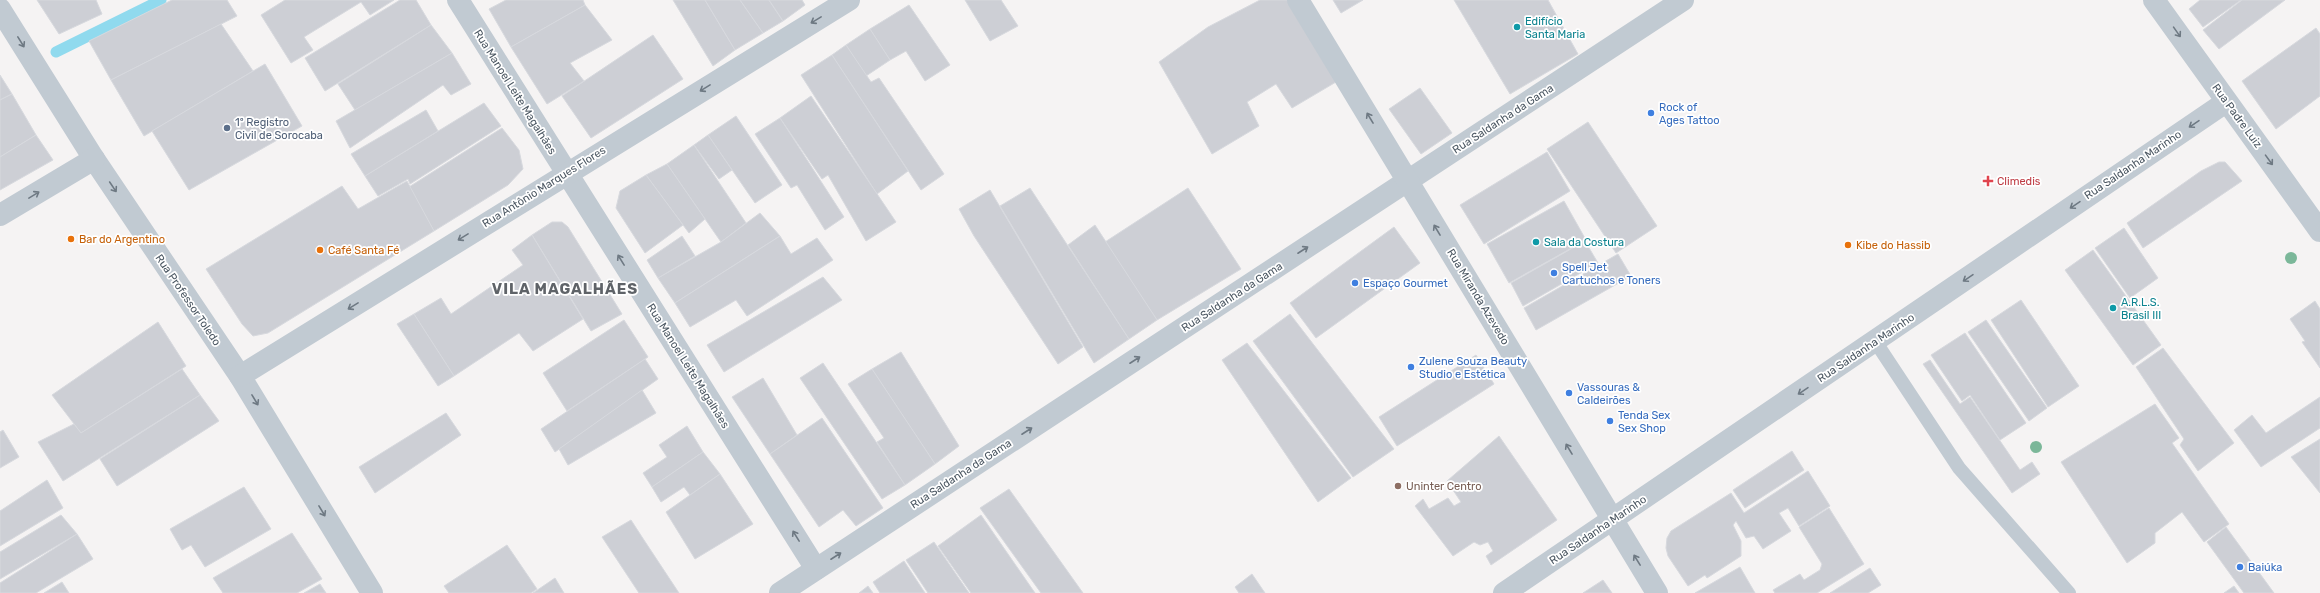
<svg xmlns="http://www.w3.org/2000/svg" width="2320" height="593" viewBox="0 0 2320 593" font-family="Rubik,sans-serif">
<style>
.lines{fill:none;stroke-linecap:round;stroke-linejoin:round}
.stream{stroke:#90daee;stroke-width:11}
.building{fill:#cdcfd5;stroke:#d7d9de}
.service{stroke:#c1cad2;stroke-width:14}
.minor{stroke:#c1cad2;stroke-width:22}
.tertiary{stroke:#c1cad2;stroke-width:22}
.tree{fill:#7bb799}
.oneway{stroke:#6e7983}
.culture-dot{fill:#0f9aa8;stroke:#fff;stroke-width:1.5}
.shop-dot{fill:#3f7fe0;stroke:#fff;stroke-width:1.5}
.service-dot{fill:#5c6f8a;stroke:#fff;stroke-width:1.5}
.health-dot{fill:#e0444e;stroke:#fff;stroke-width:1.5}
.food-dot{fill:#e8710a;stroke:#fff;stroke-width:1.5}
.education-dot{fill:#8d6e63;stroke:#fff;stroke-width:1.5}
.labels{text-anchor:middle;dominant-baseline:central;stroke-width:3.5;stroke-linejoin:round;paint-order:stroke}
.culture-label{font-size:11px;fill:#0d838f;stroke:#fff;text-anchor:start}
.street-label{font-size:11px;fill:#4a5661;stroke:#fff}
.shop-label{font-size:11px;fill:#366cbe;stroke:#fff;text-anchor:start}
.service-label{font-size:11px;fill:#4e5e75;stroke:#fff;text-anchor:start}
.health-label{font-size:11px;fill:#be3a42;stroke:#fff;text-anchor:start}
.food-label{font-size:11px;fill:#c56008;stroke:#fff;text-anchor:start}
.education-label{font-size:11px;fill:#785e54;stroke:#fff;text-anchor:start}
.district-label{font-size:15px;font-weight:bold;letter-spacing:1px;fill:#5f6368;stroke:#fff}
</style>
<rect width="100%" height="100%" fill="#f5f3f3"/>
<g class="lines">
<!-- stream -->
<path class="stream" d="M56,52L161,0"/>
</g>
<!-- building -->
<g class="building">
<path d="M37,0H96L102,14L59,34Z"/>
<path d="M172,0H227L237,16L111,80L89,41Z"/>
<path d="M285,0H394L370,15L361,2L304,37L313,50L291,63L261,15Z"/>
<path d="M400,0H416L431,25L325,91L305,58Z"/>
<path d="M506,0H583L585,5L511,47L489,9Z"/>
<path d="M673,0H705L735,50L713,66Z"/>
<path d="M705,0H740L763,33L735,50Z"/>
<path d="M740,0H769L783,21L763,33Z"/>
<path d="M769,0H802L805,5L783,21Z"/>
<path d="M965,0H1001L1018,26L990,41Z"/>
<path d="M1260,0H1290L1336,82L1292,108L1276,84L1247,102L1259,126L1212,154L1159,62L1208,27Z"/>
<path d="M1333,0H1363L1341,13Z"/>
<path d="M1454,0H1548L1578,54L1510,94Z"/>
<path d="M2200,0H2241L2203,27L2189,9Z"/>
<path d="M2242,0H2285L2219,49L2203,30Z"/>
<path d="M585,5L612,40L570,63L584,81L547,104L511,47Z"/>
<path d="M909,5L950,65L925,81L906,51L890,60L870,29Z"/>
<path d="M221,24L253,71L144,136L111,80Z"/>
<path d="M431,25L452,53L355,110L338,84Z"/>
<path d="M2316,28L2320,34V96L2276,129L2242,81Z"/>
<path d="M870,29L890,60L866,76L846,45Z"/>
<path d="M653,35L683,79L591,138L562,96Z"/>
<path d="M846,45L871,82L879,78L944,174L921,190L832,55Z"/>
<path d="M452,53L471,84L451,95L443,85L350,148L336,121Z"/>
<path d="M832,55L908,171L877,194L801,75Z"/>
<path d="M265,64L302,126L189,190L152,131Z"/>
<path d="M0,75L12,94L0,100Z"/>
<path d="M1420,88L1452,133L1421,154L1389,109Z"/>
<path d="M12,94L36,135L0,157V100Z"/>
<path d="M811,96L896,222L866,241L828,175L822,179L780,118Z"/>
<path d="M484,103L501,126L410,184L408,179L378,196L365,176Z"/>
<path d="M426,110L438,131L365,176L351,154Z"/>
<path d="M736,116L782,185L755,203L708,135Z"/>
<path d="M780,118L844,217L825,230L797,185L791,188L755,134Z"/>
<path d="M1588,122L1657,226L1616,253L1547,149Z"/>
<path d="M502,128L519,150L523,169L508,185L434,231L409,187Z"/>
<path d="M36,135L53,160L0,190V157Z"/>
<path d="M708,135L732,170L719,179L694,145Z"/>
<path d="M694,145L746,223L721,242L667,164Z"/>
<path d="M1547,152L1570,191L1484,244L1460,205Z"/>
<path d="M2219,162H2225L2242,181L2143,248L2127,223L2201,171Z"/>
<path d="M667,164L705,219L689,233L646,175Z"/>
<path d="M646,175L683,225L645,253L616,208L620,191Z"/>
<path d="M407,181L434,231L268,333L253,336L242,324L206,269L342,186L358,209Z"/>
<path d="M1030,188L1129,339L1094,363L1000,206Z"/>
<path d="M1188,188L1241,269L1157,320L1105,242Z"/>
<path d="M990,190L1083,347L1058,364L974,236L959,209Z"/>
<path d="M1564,201L1586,240L1509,283L1487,244Z"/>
<path d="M760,213L780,236L675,303L658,278L721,242Z"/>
<path d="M552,222H562L568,227L622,314L591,331L532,235Z"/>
<path d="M1095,225L1157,320L1129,339L1068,245Z"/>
<path d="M1394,227L1420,263L1316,338L1290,303Z"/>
<path d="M2124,228L2158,278L2130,298L2095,248Z"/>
<path d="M532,235L583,319L533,351L519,333L454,376L414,314L441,298L451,314L523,265L512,250Z"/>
<path d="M682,236L695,256L658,278L647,260Z"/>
<path d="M780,236L791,254L817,238L833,260L747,316L736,300L690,327L675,303Z"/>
<path d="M1585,241L1598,263L1523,306L1511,283Z"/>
<path d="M2093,250L2161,345L2133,365L2065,270Z"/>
<path d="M1618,254L1631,276L1536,330L1524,308Z"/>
<path d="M823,277L842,300L724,372L707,345Z"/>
<path d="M2021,300L2079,386L2048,407L1991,320Z"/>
<path d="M2315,301L2320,309V368L2302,342L2305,341L2290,319Z"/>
<path d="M414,314L454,376L438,386L397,324Z"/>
<path d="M1290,314L1394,449L1353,477L1253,341Z"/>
<path d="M624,320L648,357L567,411L543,373Z"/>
<path d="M1986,320L2047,408L2029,421L1968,332Z"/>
<path d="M158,322L186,366L81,433L52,395Z"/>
<path d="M1965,333L2026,423L2000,440L1970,395L1962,401L1931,355Z"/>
<path d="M1247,343L1351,478L1318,502L1222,360Z"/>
<path d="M2163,348L2234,443L2198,471L2180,445L2184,439L2136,367Z"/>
<path d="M901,352L959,446L935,464L872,369Z"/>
<path d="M1476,355L1494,384L1397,446L1379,417Z"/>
<path d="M645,359L658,379L555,452L541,429Z"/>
<path d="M1930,360L1960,404L1970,397L2020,470L2032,462L2040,474L2012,493L1923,364Z"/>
<path d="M823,363L905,485L882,499L800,378Z"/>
<path d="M182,369L200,395L63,481L38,442L74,424L81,433Z"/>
<path d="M872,369L935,464L905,485L877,442L884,438L848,384Z"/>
<path d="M763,378L797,435L770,454L732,397Z"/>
<path d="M642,390L656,413L568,465L559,449Z"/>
<path d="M200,395L219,421L117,486L100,459Z"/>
<path d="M2320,397V428L2261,467L2234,430L2252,415L2266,433Z"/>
<path d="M2155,404L2179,438L2172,443L2229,524L2204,542L2182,512L2155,533V543L2127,563L2061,462Z"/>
<path d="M446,413L461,435L375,493L359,467Z"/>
<path d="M822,418L883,508L856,526L843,510L819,527L770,454Z"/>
<path d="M687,426L703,452L652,487L643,473L667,457L659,445Z"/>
<path d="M3,430L19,457L0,468V432Z"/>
<path d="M1499,436L1557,520L1491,565L1486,556L1493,551L1488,542L1480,545L1474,542L1453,556L1415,506L1423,499L1429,509L1448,498L1454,506L1461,502L1447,481Z"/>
<path d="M2320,439V493L2291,457Z"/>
<path d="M1792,451L1804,470L1745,508L1733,490Z"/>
<path d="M703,452L720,474L690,495L684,487L661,502L652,487Z"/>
<path d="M1808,471L1830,506L1799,526L1788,508L1779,513L1791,531L1763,549L1754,536L1746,538L1736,521L1733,525L1741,541V556L1707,578L1705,575L1688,586L1668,556L1666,548L1667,538L1671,531L1731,493L1744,513Z"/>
<path d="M720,474L753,524L695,559L666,512Z"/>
<path d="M47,480L63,508L0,546V511Z"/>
<path d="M244,487L271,529L205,567L191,545L182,550L170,529Z"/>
<path d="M1009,489L1083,593H1041L980,508Z"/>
<path d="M1829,508L1864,564L1817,593H1775L1773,590L1800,574L1804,580L1820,570L1822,564L1799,527Z"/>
<path d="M61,515L77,534L0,579V552Z"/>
<path d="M981,515L1035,593H971L938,546Z"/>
<path d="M631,520L642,537L679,593H639L602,537Z"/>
<path d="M2226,527L2274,593H2244L2207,542Z"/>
<path d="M292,533L322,579L297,593H223L213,578Z"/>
<path d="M77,534L93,559L36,593H0V583Z"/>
<path d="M934,542L969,593H928L906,560Z"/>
<path d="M507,545L537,589L531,593H449L444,586Z"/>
<path d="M904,561L925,593H880L873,582Z"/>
<path d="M1740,567L1755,593H1695Z"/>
<path d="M1870,568L1881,585L1868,593H1830Z"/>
<path d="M1252,574L1265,593H1239L1235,587Z"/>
<path d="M555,578L564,593H533Z"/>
<path d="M1603,580L1612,593H1583Z"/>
<path d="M62,582L69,593H44Z"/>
<path d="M320,584L326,593H304Z"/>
<path d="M868,586L873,593H859Z"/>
<path d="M2234,586L2239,593H2224Z"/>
</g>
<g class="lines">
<!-- service -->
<path class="service" d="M1875,341L1959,468L2069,593"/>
<!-- minor -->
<g class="minor">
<path d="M458,0L816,569"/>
<path d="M2154,0L2320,231"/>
<path d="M0,9L94,159L240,376L372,593"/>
<path d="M0,215L94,159"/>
<path d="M240,376L849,0"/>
<path d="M780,593L1683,0"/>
<path d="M1504,593L2226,102"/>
</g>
<!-- tertiary -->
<path class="tertiary" d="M1298,0L1657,593"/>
</g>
<!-- trees -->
<g class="tree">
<circle cx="2291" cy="258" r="6"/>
<circle cx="2036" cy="447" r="6"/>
</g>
<!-- one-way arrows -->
<defs><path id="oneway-shaft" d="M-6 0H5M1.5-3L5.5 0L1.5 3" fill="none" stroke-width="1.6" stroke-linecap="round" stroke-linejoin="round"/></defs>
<g class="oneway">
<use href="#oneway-shaft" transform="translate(816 20) rotate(149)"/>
<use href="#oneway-shaft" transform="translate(2177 32) rotate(55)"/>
<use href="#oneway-shaft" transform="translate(21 42) rotate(58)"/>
<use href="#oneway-shaft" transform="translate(705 88) rotate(148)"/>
<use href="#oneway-shaft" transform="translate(1370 118) rotate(-121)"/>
<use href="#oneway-shaft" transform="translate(2194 124) rotate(146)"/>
<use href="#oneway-shaft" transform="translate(2269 160) rotate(54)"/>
<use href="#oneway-shaft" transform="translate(113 187) rotate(56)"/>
<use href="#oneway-shaft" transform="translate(34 195) rotate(-31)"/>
<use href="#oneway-shaft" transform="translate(2075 205) rotate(146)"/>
<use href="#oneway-shaft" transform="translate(1437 230) rotate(-121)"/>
<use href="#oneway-shaft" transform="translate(463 237) rotate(148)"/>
<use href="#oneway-shaft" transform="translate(1303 250) rotate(-33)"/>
<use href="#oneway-shaft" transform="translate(621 260) rotate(-122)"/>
<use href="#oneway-shaft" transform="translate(1968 278) rotate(146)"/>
<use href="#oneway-shaft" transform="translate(353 306) rotate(148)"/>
<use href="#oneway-shaft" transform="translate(1135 360) rotate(-33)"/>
<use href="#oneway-shaft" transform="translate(1803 391) rotate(146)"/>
<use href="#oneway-shaft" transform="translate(255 400) rotate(59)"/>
<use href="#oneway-shaft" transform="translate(1027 431) rotate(-33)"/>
<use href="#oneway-shaft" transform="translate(1569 449) rotate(-121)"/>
<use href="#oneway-shaft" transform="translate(322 511) rotate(59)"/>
<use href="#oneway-shaft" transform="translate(796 536) rotate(-122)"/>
<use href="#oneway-shaft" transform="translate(836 556) rotate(-33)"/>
<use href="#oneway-shaft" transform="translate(1637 560) rotate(-122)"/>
</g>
<!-- markers -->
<g class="culture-dot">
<circle cx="1517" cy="27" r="4"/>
<circle cx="1536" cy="242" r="4"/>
<circle cx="2113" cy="308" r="4"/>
</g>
<g class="shop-dot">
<circle cx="1651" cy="113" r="4"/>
<circle cx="1554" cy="273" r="4"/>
<circle cx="1355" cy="283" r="4"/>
<circle cx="1411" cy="367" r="4"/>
<circle cx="1569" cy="393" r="4"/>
<circle cx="1610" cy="421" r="4"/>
<circle cx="2240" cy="567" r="4"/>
</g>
<circle class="service-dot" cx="227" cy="128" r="4"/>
<path class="health-dot" d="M1986 175h4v4h4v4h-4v4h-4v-4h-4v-4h4z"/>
<g class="food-dot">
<circle cx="71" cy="239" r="4"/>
<circle cx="1848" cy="245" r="4"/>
<circle cx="320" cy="250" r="4"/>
</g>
<circle class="education-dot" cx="1398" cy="486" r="4"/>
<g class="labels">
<!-- culture labels -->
<g class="culture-label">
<text x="1525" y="21">Edifício<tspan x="1525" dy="13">Santa Maria</tspan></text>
<text x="1544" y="242">Sala da Costura</text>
<text x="2121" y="302">A.R.L.S.<tspan x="2121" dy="13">Brasil III</tspan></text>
</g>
<!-- street labels -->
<g class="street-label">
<text transform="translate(515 92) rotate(58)">Rua Manoel Leite Magalhães</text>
<text transform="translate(2237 116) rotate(54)">Rua Padre Luiz</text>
<text transform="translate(1503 119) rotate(-33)">Rua Saldanha da Gama</text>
<text transform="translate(2133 165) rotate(-34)">Rua Saldanha Marinho</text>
<text transform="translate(544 187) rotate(-32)">Rua Antônio Marques Flores</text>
<text transform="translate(1232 297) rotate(-33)">Rua Saldanha da Gama</text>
<text transform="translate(1478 297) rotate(59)">Rua Miranda Azevedo</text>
<text transform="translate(188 300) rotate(56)">Rua Professor Toledo</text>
<text transform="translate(1866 348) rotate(-34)">Rua Saldanha Marinho</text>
<text transform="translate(688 366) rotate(58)">Rua Manoel Leite Magalhães</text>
<text transform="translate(961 474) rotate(-33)">Rua Saldanha da Gama</text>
<text transform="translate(1598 530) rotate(-34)">Rua Saldanha Marinho</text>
</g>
<!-- shop labels -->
<g class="shop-label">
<text x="1659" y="107">Rock of<tspan x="1659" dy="13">Ages Tattoo</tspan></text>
<text x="1562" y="267">Spell Jet<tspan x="1562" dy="13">Cartuchos e Toners</tspan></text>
<text x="1363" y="283">Espaço Gourmet</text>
<text x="1419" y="361">Zulene Souza Beauty<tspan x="1419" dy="13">Studio e Estética</tspan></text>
<text x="1577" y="387">Vassouras &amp;<tspan x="1577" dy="13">Caldeirões</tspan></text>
<text x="1618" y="415">Tenda Sex<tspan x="1618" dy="13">Sex Shop</tspan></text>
<text x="2248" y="567">Baiúka</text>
</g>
<!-- service labels -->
<g class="service-label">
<text x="235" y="122">1º Registro<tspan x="235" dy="13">Civil de Sorocaba</tspan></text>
</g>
<!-- health labels -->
<g class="health-label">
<text x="1997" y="181">Climedis</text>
</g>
<!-- food labels -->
<g class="food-label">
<text x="79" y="239">Bar do Argentino</text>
<text x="1856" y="245">Kibe do Hassib</text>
<text x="328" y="250">Café Santa Fé</text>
</g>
<!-- education labels -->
<g class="education-label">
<text x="1406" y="486">Uninter Centro</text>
</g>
<!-- district labels -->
<g class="district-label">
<text x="565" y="289">VILA MAGALHÃES</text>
</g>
</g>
</svg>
